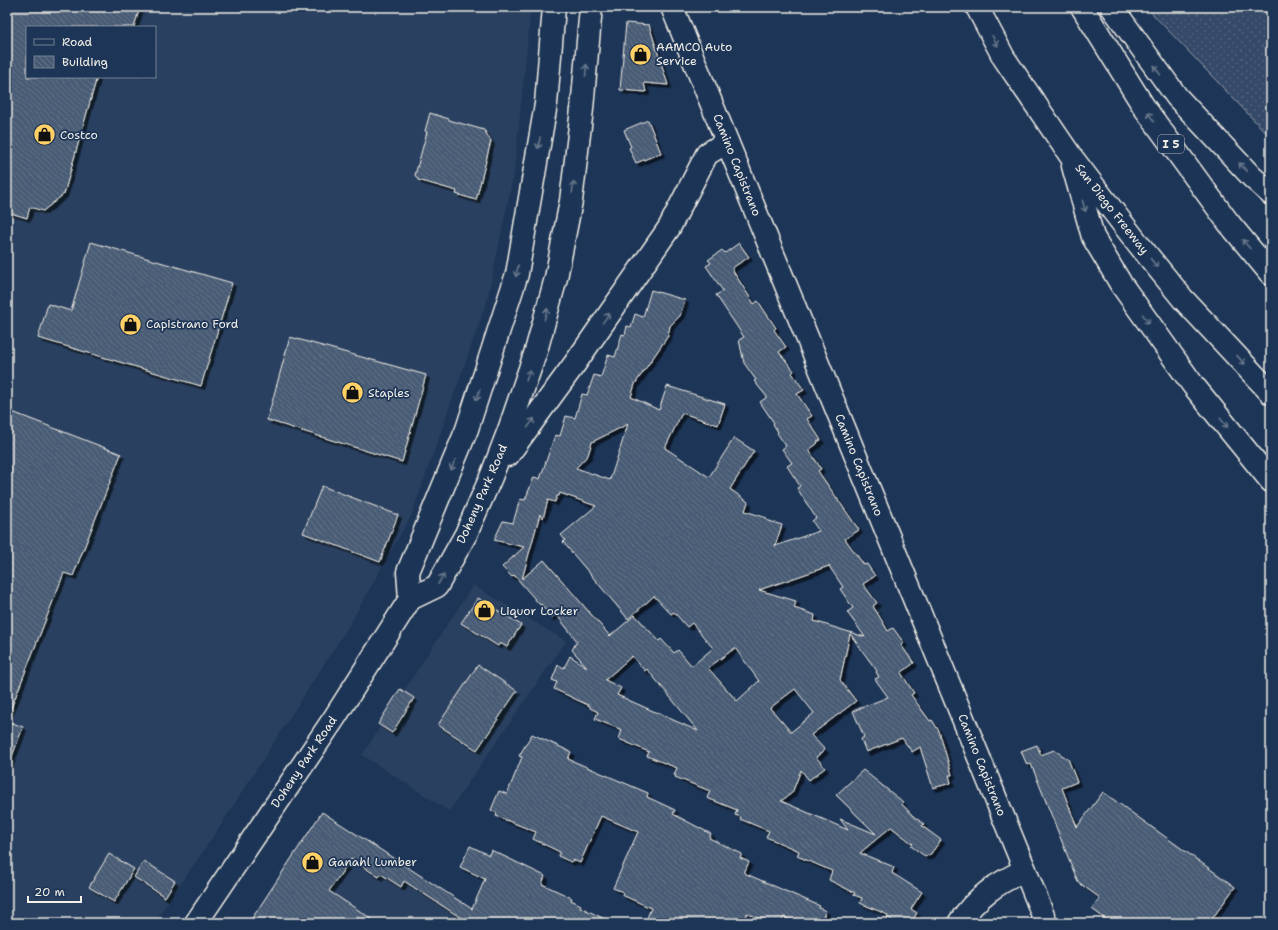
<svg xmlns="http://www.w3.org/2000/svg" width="1278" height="930" viewBox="0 0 1278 930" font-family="'Shantell Sans',sans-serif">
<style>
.built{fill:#2a4060;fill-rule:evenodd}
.grass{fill:url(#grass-dots);stroke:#949ea8}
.building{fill:url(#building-back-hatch);stroke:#f4f1e8;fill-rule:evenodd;filter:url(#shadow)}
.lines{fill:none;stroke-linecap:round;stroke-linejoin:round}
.minor-casing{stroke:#f4f1e8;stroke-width:25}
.major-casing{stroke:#f4f1e8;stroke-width:25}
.highway-casing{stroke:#f4f1e8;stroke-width:25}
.minor{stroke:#1d3557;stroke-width:22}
.major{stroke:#1d3557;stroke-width:22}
.highway{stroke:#1d3557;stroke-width:22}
.oneway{stroke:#68778a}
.labels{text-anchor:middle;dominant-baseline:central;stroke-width:3.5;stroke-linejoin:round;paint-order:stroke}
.shield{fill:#1d3557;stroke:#b4b9bc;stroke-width:1}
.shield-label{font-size:11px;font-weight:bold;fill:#f4f1e8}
.poi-label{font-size:12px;fill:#f4f1e8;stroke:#1d3557;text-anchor:start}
.street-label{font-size:12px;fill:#f4f1e8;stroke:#1d3557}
</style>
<defs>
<pattern id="grass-dots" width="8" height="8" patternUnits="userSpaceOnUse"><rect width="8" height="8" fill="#354a67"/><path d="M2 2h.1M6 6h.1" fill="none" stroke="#53657d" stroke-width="1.8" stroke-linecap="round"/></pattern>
<pattern id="building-back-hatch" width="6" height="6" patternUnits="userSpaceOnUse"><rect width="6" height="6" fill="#485b74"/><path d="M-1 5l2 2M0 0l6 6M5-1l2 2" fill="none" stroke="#637388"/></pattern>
<filter id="shadow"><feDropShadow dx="3.5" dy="3.5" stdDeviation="0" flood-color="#0009"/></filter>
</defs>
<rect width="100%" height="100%" fill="#1d3557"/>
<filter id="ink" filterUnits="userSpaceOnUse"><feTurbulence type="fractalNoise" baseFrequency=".025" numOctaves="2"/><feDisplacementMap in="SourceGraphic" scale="8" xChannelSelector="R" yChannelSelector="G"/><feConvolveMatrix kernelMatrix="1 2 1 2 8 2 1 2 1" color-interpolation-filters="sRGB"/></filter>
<g filter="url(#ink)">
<!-- built -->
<g class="built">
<path d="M7,7H531L514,173L487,301L412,514L350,624L219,828L154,923H7ZM27,27H155V77H27Z"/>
<path d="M473,585L566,641L449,811L362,755Z"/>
<path d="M322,812L494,923H248Z"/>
</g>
<!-- grass -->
<path class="grass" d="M1146,7H1271V138Z"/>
<!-- building -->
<g class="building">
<path d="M7,7H140L134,27H27V77H97L64,194L43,211L30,207L27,218L7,212Z"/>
<path d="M626,23L649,25L668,85L644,83L646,92L620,90Z"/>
<path d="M430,113L449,119V120L484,130L491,141L476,200L456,194L457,191L418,180L415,175L427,132L425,131Z"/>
<path d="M648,120L661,153L636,163L629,148L631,147L624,130Z"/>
<path d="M91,242L232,283L201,386L38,338L48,304L71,311Z"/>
<path d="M739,243L749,257L732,268L734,270L733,271L754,304L758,301L776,328L774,330L786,347L779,352L794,371L792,373L804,390L797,394L812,416L807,419L821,440L817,442L818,443L809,450L821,469L818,471L859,530L845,539L864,565L867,564L875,576L863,584L877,603L873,606L888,631L893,628L904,643L901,645L914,663L901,673L914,693L911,695L930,721L932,720L939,731L952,775H949L951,783L933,788L920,747L912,752L902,738L866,752L861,739L864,737L853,711L888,697L875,679L879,677L876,672L877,671L850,634L840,680L856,701L811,735L825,750L816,757L825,768L809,780L801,770L792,793L781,801L848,830L840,819L876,834L836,795L863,770L903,802L902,804L913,816L924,824L922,826L941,840L929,856L927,855L926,857L911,846L913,844L891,827L860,853L894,867L892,873L922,892L911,909L917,913L911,923H896L887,917L888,915L860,903L862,898L854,895L855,893L829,880L832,871L797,856L799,851L766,837L769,831L740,819L741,817L735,815L737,810L707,798L710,791L675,777L676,775H674L677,768L647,756L649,752L619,739L622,730L595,719L598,712L590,708V706L554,689L557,682L552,680L558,665L564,668L570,656L587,667L572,650L577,641L556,614L551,618L541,604L540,605L514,575L512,577L502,567L524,547L494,540L503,521L513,523L520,499L525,500L534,477L540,479L555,435L560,436L566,416L575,418L582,394L587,395L594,375L601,377L608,355L615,357L622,334L625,335L627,326L631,327L635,314L643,317L651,290L685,300L680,316L670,326L668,336L635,384L631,397L659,410L667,386L725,404L718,425L682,413L665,448L709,477L734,438L754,451L730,489L748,502L745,511L767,518L766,520L782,525L775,546L819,531L812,521L816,518L797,488L800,486L787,466L792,463L782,449L786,446L777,433L778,432L773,424L774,423L760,402L767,397L754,381L756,380L744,363L739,340L744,337L716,295L723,291L706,266L711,263L708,260L722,250L725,253ZM628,424L610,480L576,468L588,455L592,442ZM560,493L596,506L561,535L565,540L563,542L628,619L654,596L671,614L674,612L687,627L692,623L713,648L692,666L678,650L674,653L661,639L659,641L635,615L610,636L544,560L522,579L540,514L543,518L548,500L555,502L557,496H559ZM829,566L843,587L840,589L853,608L847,612L865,637L814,621L815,615L794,608L796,601L759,590ZM735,648L759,681L737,701L708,668ZM632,656L645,671L647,669L698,731L617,695L621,688L605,680ZM795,689L814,713L791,732L770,708Z"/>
<path d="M290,337L426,375L402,462L267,420Z"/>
<path d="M7,410L121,454L73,576L64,573L8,716H7Z"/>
<path d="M322,486L398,515L380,562L303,533Z"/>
<path d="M478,598L521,625L507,647L500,643L498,646L461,623Z"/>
<path d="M478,665L517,691L477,750L438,725Z"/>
<path d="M400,689L414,698L392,733L378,724Z"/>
<path d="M7,721L23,727L8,767L7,766Z"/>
<path d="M532,734L571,752L568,759L648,793L647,797L675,810L673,814L711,834L709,838L742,854L740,858L749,862L744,873L820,906L819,908L826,911L820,923H798L784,917L781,923H770L747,913L742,923H645L651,908L622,895L623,892L613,888L638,832L601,816L580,863L573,860L571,862L558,856L560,852L533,839L536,832L496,816L497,813L491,810L499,791L507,794L522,757L519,756Z"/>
<path d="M1037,745L1041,755L1054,750L1068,759L1077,782L1062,788L1077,827L1103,792L1235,887L1209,923H1111L1092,909L1100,898L1078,882L1031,764L1027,765L1021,751Z"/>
<path d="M322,812L472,909L485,879L460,867L470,846L489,855L491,850L545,876L542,884L572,898L571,900L581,905L580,907L613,923H465L466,921L404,881L401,887L381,874L379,877L351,859L329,891L378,923H249Z"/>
<path d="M109,854L134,869L114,902L89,887Z"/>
<path d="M144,861L175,881L165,897L134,877Z"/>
</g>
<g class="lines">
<defs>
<path id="minor" d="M959,923C976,897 997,883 1025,870"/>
<g id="major">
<path d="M672,7L1025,870L1046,923"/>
<path d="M508,455L576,362L669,228L707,154L727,142"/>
<path d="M410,599L437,586L466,534L491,477L509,430L536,351L556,278L571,201L582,109L591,7"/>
<path d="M196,923L335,717L410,599L408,572L467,429L517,274L546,104L554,7"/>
</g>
<g id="highway">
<path d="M977,7L1004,58L1070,155L1136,241L1183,299L1271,393"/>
<path d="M1082,7L1144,107L1228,222L1271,274"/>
<path d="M1112,7L1177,97L1252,177L1271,194"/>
<path d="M1073,166L1093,237L1121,284L1193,385L1271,481"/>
</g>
</defs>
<!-- minor casing -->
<use href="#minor" class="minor-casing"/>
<!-- major casing -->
<use href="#major" class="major-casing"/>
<!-- highway casing -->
<use href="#highway" class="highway-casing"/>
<!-- minor -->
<use href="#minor" class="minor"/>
<!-- major -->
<use href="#major" class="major"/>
<!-- highway -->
<use href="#highway" class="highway"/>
</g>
<!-- one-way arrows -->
<defs><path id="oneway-shaft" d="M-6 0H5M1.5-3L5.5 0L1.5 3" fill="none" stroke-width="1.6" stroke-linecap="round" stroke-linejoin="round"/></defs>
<g class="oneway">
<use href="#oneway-shaft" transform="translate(995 41) rotate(62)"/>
<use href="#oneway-shaft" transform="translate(586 70) rotate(-85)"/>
<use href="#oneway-shaft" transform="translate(1157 70) rotate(-126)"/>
<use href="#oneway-shaft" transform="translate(1151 117) rotate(-126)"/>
<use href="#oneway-shaft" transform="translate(539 143) rotate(100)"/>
<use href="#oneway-shaft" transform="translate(1243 167) rotate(-133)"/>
<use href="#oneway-shaft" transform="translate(573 187) rotate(-82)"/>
<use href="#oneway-shaft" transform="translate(1084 206) rotate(74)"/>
<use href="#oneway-shaft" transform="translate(1246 244) rotate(-130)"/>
<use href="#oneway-shaft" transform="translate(1154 263) rotate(51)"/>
<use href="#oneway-shaft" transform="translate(517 271) rotate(102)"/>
<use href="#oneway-shaft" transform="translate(546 314) rotate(-74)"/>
<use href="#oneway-shaft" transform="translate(606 318) rotate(-55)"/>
<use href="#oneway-shaft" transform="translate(1146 319) rotate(55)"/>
<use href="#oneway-shaft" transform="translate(1241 360) rotate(47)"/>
<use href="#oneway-shaft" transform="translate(528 375) rotate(-71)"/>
<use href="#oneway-shaft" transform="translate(478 395) rotate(108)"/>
<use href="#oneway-shaft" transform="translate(531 423) rotate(-54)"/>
<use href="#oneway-shaft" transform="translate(1224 423) rotate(51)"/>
<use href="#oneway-shaft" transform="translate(453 465) rotate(112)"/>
<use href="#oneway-shaft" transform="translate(441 579) rotate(-61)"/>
</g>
</g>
<!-- icons -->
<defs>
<symbol id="shop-disc" viewBox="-11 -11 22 22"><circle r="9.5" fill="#ffd166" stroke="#1d3557"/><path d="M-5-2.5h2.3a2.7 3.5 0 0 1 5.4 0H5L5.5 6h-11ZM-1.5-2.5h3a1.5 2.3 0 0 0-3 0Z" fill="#111"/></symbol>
</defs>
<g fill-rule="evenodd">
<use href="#shop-disc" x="628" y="42" width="25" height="25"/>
<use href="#shop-disc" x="32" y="122" width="25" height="25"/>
<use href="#shop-disc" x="118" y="312" width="25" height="25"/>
<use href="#shop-disc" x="340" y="380" width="25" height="25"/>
<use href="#shop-disc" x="472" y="598" width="25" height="25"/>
<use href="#shop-disc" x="300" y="850" width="25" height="25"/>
</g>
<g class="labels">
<!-- shield labels -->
<rect class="shield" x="1158" y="135" width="26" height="18" rx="3"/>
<g class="shield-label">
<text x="1171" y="144">I 5</text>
</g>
<!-- poi labels -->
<g class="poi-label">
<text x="656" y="47">AAMCO Auto<tspan x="656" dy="14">Service</tspan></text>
<text x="60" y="135">Costco</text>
<text x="146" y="324">Capistrano Ford</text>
<text x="368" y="393">Staples</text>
<text x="500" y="611">Liquor Locker</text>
<text x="328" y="862">Ganahl Lumber</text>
</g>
<!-- street labels -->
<g class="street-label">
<text transform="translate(737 165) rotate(68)">Camino Capistrano</text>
<text transform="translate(1112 209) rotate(52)">San Diego Freeway</text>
<text transform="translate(859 465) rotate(68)">Camino Capistrano</text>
<text transform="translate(482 494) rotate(-66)">Doheny Park Road</text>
<text transform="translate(304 762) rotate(-56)">Doheny Park Road</text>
<text transform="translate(982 765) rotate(68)">Camino Capistrano</text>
</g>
</g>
<!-- margin -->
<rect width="1278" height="930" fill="none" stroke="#1d3557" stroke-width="24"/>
<rect x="12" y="12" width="1254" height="906" fill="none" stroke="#f4f1e8" stroke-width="1.5" filter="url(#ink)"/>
<!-- legend -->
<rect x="26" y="26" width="130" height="52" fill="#1d3557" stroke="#738091"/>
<rect x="34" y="39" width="20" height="6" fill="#1d3557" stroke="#738091"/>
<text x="62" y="46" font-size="12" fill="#f4f1e8">Road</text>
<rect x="34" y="56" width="20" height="12" fill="url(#building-back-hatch)" stroke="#738091"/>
<text x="62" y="66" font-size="12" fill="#f4f1e8">Building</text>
<!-- scale -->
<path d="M28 896v6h53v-6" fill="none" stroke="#f4f1e8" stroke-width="2"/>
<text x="34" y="896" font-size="12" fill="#f4f1e8" stroke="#1d3557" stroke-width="3" paint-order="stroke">20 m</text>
</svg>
